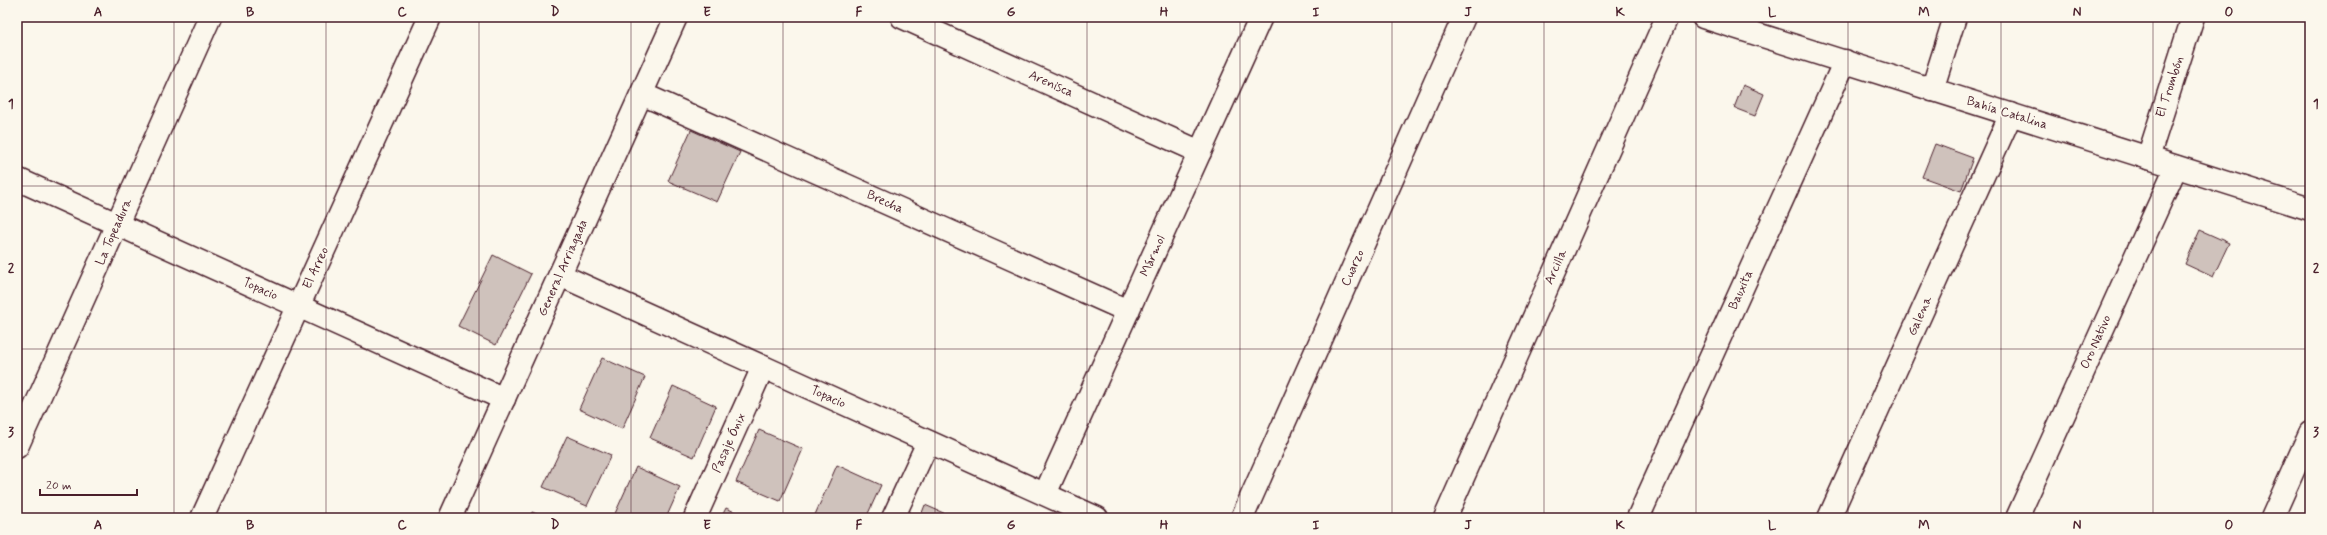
<svg xmlns="http://www.w3.org/2000/svg" width="2327" height="535" viewBox="0 0 2327 535" font-family="Mynerve,sans-serif">
<style>
.building{fill:#cfc2bc;stroke:#4a1f2b}
.lines{fill:none;stroke-linecap:round;stroke-linejoin:round}
.minor-casing{stroke:#4a1f2b;stroke-width:25}
.tertiary-casing{stroke:#4a1f2b;stroke-width:25}
.minor{stroke:#fbf7ec;stroke-width:22}
.tertiary{stroke:#fbf7ec;stroke-width:22}
.grid{fill:none;stroke:#4a1f2b;stroke-width:1;stroke-opacity:0.55}
.labels{text-anchor:middle;dominant-baseline:central;stroke-width:4;stroke-linejoin:round;paint-order:stroke}
.street-label{font-size:13px;fill:#4a1f2b;stroke:#fbf7ec}
.neatline{fill:none;stroke:#4a1f2b;stroke-width:1.5}
.grid-label{font-size:13px;text-anchor:middle;font-weight:bold;fill:#4a1f2b}
</style>
<rect width="100%" height="100%" fill="#fbf7ec"/>
<filter id="ink" filterUnits="userSpaceOnUse"><feTurbulence type="fractalNoise" baseFrequency=".025" numOctaves="2"/><feDisplacementMap in="SourceGraphic" scale="8" xChannelSelector="R" yChannelSelector="G"/><feConvolveMatrix kernelMatrix="1 2 1 2 8 2 1 2 1" color-interpolation-filters="sRGB"/></filter>
<g filter="url(#ink)">
<!-- building -->
<g class="building">
<path d="M1743,85L1764,94L1755,116L1734,108Z"/>
<path d="M691,130L740,152L717,202L668,181Z"/>
<path d="M1935,144L1973,158L1961,191L1922,177Z"/>
<path d="M2200,230L2229,243L2213,277L2185,264Z"/>
<path d="M493,255L531,274L496,345L458,326Z"/>
<path d="M602,358L645,377L622,429L579,409Z"/>
<path d="M673,386L716,406L694,457L650,438Z"/>
<path d="M759,430L803,449L780,501L736,482Z"/>
<path d="M567,436L611,455L587,506L543,487Z"/>
<path d="M837,465L881,485L866,518L814,517Z"/>
<path d="M636,467L680,487L666,518H613Z"/>
<path d="M925,505L955,518H920Z"/>
<path d="M726,508L748,518H721Z"/>
<path d="M532,512L546,518H530Z"/>
</g>
<g class="lines">
<defs>
<g id="minor">
<path d="M902,17L1200,152"/>
<path d="M1932,90L1955,17"/>
<path d="M642,94L1128,311"/>
<path d="M2148,158L2193,17"/>
<path d="M17,179L504,399"/>
<path d="M560,275L1097,518"/>
<path d="M17,447L210,17"/>
<path d="M1045,494L1261,17"/>
<path d="M202,518L430,17"/>
<path d="M695,518L763,367"/>
<path d="M893,518L928,442"/>
<path d="M1242,518L1464,17"/>
<path d="M1445,518L1667,17"/>
<path d="M1638,518L1845,61"/>
<path d="M1829,518L2011,114"/>
<path d="M2017,518L2176,167"/>
<path d="M2272,518L2310,433"/>
</g>
<g id="tertiary">
<path d="M1703,17L2310,209"/>
<path d="M450,518L676,17"/>
</g>
</defs>
<!-- minor casing -->
<use href="#minor" class="minor-casing"/>
<!-- tertiary casing -->
<use href="#tertiary" class="tertiary-casing"/>
<!-- minor -->
<use href="#minor" class="minor"/>
<!-- tertiary -->
<use href="#tertiary" class="tertiary"/>
</g>
</g>
<!-- grid -->
<path class="grid" d="M174,17V518M326,17V518M479,17V518M631,17V518M783,17V518M935,17V518M1087,17V518M1240,17V518M1392,17V518M1544,17V518M1696,17V518M1848,17V518M2001,17V518M2153,17V518M17,186H2310M17,349H2310"/>
<g class="labels">
<!-- street labels -->
<g class="street-label">
<text transform="translate(1051 84) rotate(24)">Arenisca</text>
<text transform="translate(2170 87) rotate(-72)">El Trombón</text>
<text transform="translate(2007 113) rotate(17)">Bahía Catalina</text>
<text transform="translate(885 202) rotate(24)">Brecha</text>
<text transform="translate(114 232) rotate(-66)">La Topeadura</text>
<text transform="translate(1153 256) rotate(-66)">Mármol</text>
<text transform="translate(1556 267) rotate(-66)">Arcilla</text>
<text transform="translate(316 268) rotate(-65)">El Arreo</text>
<text transform="translate(563 268) rotate(-66)">General Arriagada</text>
<text transform="translate(1353 268) rotate(-66)">Cuarzo</text>
<text transform="translate(260 289) rotate(24)">Topacio</text>
<text transform="translate(1741 290) rotate(-66)">Bauxita</text>
<text transform="translate(1920 316) rotate(-66)">Galena</text>
<text transform="translate(2096 342) rotate(-66)">Oro Nativo</text>
<text transform="translate(828 397) rotate(24)">Topacio</text>
<text transform="translate(729 443) rotate(-66)">Pasaje Ónix</text>
</g>
</g>
<!-- margin -->
<rect width="2327" height="535" fill="none" stroke="#fbf7ec" stroke-width="44"/>
<!-- scale -->
<path d="M40 489v6h97v-6" fill="none" stroke="#4a1f2b" stroke-width="2"/>
<text x="46" y="489" font-size="12" fill="#4a1f2b" stroke="#fbf7ec" stroke-width="3" paint-order="stroke">20 m</text>
<rect x="22" y="22" width="2283" height="491" class="neatline"/>
<g class="grid-label">
<text x="98" y="16">A</text>
<text x="250" y="16">B</text>
<text x="402" y="16">C</text>
<text x="555" y="16">D</text>
<text x="707" y="16">E</text>
<text x="859" y="16">F</text>
<text x="1011" y="16">G</text>
<text x="1164" y="16">H</text>
<text x="1316" y="16">I</text>
<text x="1468" y="16">J</text>
<text x="1620" y="16">K</text>
<text x="1772" y="16">L</text>
<text x="1924" y="16">M</text>
<text x="2077" y="16">N</text>
<text x="2229" y="16">O</text>
<text x="11" y="108">1</text>
<text x="2316" y="108">1</text>
<text x="11" y="272">2</text>
<text x="2316" y="272">2</text>
<text x="11" y="436">3</text>
<text x="2316" y="436">3</text>
<text x="98" y="529">A</text>
<text x="250" y="529">B</text>
<text x="402" y="529">C</text>
<text x="555" y="529">D</text>
<text x="707" y="529">E</text>
<text x="859" y="529">F</text>
<text x="1011" y="529">G</text>
<text x="1164" y="529">H</text>
<text x="1316" y="529">I</text>
<text x="1468" y="529">J</text>
<text x="1620" y="529">K</text>
<text x="1772" y="529">L</text>
<text x="1924" y="529">M</text>
<text x="2077" y="529">N</text>
<text x="2229" y="529">O</text>
</g>
</svg>
